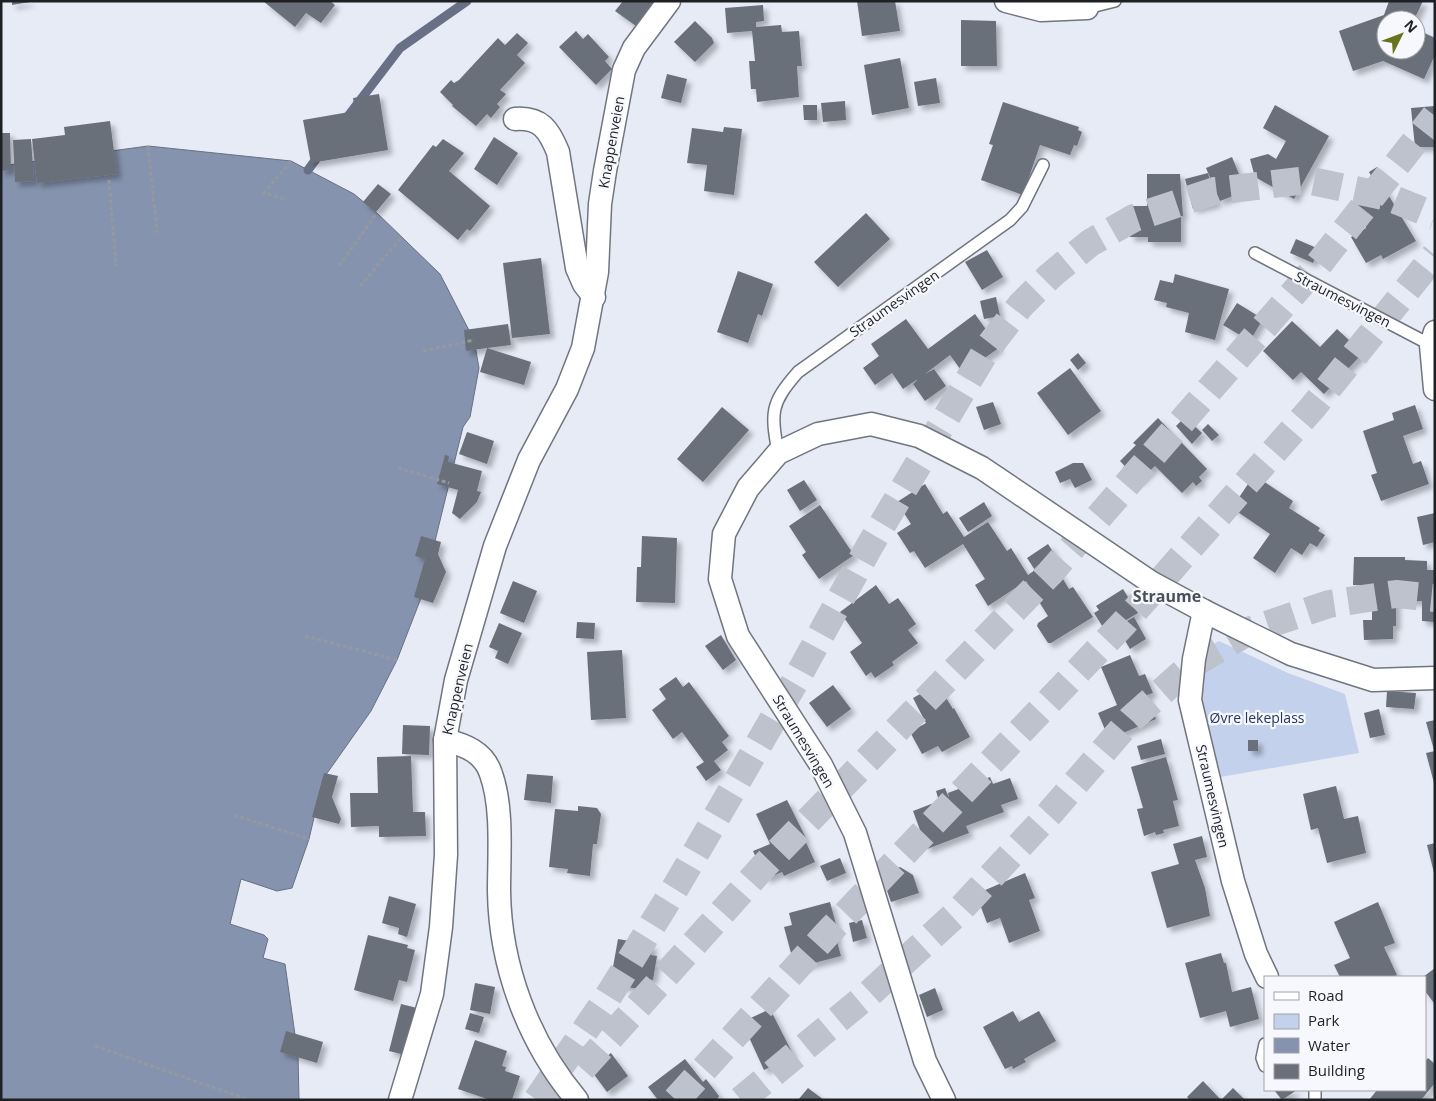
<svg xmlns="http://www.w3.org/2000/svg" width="1436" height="1101" viewBox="0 0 1436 1101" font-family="'Open Sans',sans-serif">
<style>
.green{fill:#c4d1ec}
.water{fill:#8693ae;stroke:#677085}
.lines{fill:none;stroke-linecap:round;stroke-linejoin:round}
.stream{stroke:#677085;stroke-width:9}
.building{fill:#6a6f79;filter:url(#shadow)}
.primary-tunnel{stroke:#bec2cc;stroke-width:28;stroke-dasharray:28 14;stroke-linecap:butt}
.service-casing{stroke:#70757f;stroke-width:14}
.minor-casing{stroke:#70757f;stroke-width:25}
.path{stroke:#9498a0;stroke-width:3;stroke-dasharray:4 2.5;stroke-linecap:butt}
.service{stroke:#fff;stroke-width:11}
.minor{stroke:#fff;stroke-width:22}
.labels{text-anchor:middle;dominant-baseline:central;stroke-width:4.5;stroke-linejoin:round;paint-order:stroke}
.street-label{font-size:14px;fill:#1e2024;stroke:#f6f8fd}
.park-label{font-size:14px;fill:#26365e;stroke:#f6f8fd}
.quarter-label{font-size:16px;font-weight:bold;fill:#4b4f58;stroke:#f6f8fd}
</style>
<defs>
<filter id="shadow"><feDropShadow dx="4.5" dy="4.5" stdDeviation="2.5" flood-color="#0004"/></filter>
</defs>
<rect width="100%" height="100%" fill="#e6ebf6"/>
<!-- green -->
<path class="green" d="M1219,641L1288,673L1345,694L1359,753L1215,778L1199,713L1204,649Z"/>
<!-- water -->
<path class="water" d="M148,146L291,161L354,194L377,213L440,274L474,340L479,368L470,417L463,427L421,598L397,660L371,711L323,779L309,839L292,888L277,891L241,879L230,924L264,935L268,939L263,958L285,964L298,1056L299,1100H1V166Z"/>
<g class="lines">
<!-- stream -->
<g class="stream">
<path d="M345,120L400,48L467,1"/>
<path d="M308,170L319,155"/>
</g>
</g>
<!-- building -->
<g class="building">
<path d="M12,1H30V2L12,5Z"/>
<path d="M263,1H330L335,5L321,23L306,13L295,27Z"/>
<path d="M623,1H655L636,26L615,11Z"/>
<path d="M857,1H895L900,31L862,36Z"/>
<path d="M1389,1H1423L1414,20L1408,17L1406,20H1386V50H1416V29L1435,38V55L1424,79L1383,61L1353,71L1339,31L1384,15Z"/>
<path d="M763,5L764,21L756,22V27L781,25L782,32L799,31L802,66H797L799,97L757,102L756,89H751L749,61H755L752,31L727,33L725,8Z"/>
<path d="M961,20L996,21L997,66H961Z"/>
<path d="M695,21L712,38L714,43L695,62L674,42Z"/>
<path d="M576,31L583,39L588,34L609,57L605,61L612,69L596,85L559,47Z"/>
<path d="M517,33L528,43L517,55L525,63L500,90L506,94L497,104L500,107L491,118L487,114L476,126L452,106L453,105L440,92L451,80L454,83L459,80L498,38L505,45Z"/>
<path d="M900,58L909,108L872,115L864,65Z"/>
<path d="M667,74L687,79L681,103L661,98Z"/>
<path d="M936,78L940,103L918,106L914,82Z"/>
<path d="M379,94L388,150L311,163L303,120L355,111L353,98Z"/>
<path d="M845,101L846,120L823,122L821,103Z"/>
<path d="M1003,102L1079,127L1078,130L1082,132L1077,146L1074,145L1070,155L1040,145L1023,195L981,180L993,145L989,144Z"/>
<path d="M803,105H817V120H804Z"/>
<path d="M1275,105L1329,136L1294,199L1255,177L1250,159L1268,154L1276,159L1286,141L1263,128Z"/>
<path d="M1435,106V147H1415L1411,108Z"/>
<path d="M110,121L117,174L37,183L32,139L65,135L64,127Z"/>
<path d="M724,127L742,129L734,195L704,191L707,165L687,163L692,128L723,132Z"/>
<path d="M1,133H10L11,170L1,171Z"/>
<path d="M494,137L518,153L497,185L474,169Z"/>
<path d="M31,139L34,181L15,182L13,140Z"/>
<path d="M443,139L464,153L449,171L490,206L470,231L467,229L458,240L398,190L433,145L436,147Z"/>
<path d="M1232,157L1246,191L1220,201L1206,168Z"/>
<path d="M1377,167L1384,181L1376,185L1369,172Z"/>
<path d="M1208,173L1217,203L1193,209L1185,179Z"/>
<path d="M1147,174H1180L1183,216H1181V242H1148V237H1130L1129,206H1147Z"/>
<path d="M378,184L391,194L376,212L363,202Z"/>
<path d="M1383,186L1416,241L1383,259L1381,255L1366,263L1351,237L1366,228L1352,203Z"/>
<path d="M866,213L890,239L838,287L814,262Z"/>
<path d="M1296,239L1319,249L1313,263L1290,253Z"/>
<path d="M987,250L1003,277L982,290L965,262Z"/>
<path d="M541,258L550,334L512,338L503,263Z"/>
<path d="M738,271L773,284L762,316L758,314L748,343L717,332Z"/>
<path d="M1175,274L1229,289L1215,340L1185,332L1189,313L1166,307L1167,303L1154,300L1160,280L1173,283Z"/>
<path d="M996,297L1000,316L984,319L980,301Z"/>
<path d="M1237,303L1263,319L1250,341L1223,325Z"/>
<path d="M975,314L999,348L963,373L950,355L925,374L934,369L946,386L925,401L913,384L918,379L903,389L892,373L875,385L863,368L879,356L871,344L906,319L928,349Z"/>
<path d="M1292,321L1320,347L1337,329L1363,353L1324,394L1301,372L1293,380L1263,351Z"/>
<path d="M508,324L511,345L487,348L531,362L524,385L480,372L487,348L466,351L464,330Z"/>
<path d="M1078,353L1086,363L1078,370L1070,360Z"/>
<path d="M1070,368L1101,411L1068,435L1037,393Z"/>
<path d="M993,402L1001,424L984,430L976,407Z"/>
<path d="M1415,405L1423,429L1403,436L1413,464L1421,461L1429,484L1381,501L1371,475L1377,473L1363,431L1394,420L1392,413Z"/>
<path d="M722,407L749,430L703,482L677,459Z"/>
<path d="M1185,417L1202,433L1192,444L1176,426Z"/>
<path d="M1158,418L1207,469L1199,477L1202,481L1196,486L1193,482L1182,493L1155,466L1139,481L1120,461L1136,445L1133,443Z"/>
<path d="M1208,424L1219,435L1212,441L1202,430Z"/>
<path d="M467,432L494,441L487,464L459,454Z"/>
<path d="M445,455L449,456L448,462L482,471L477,491L481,492L477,502L460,519L452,513L458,490L437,484Z"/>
<path d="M1073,463H1083L1092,480L1075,488L1070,479L1060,483L1055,472Z"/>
<path d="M1260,479L1293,501L1289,508L1320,528L1318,531L1325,535L1317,547L1310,543L1302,555L1291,548L1275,573L1253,558L1270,534L1232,508L1250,481L1256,485Z"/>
<path d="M804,480L817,500L800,511L787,490Z"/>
<path d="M925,484L943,514L947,511L964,537L988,522L1007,551L1011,548L1028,575L1035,570L1027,558L1048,544L1057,558L1052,561L1069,589L1073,587L1093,617L1051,643H1048L1037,626L1038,623L1048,616L1026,581L988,606L975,585L985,579L963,544L925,568L914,551L910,553L897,533L911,524L897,502Z"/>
<path d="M984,502L992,516L968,532L959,518Z"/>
<path d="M820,505L854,555L819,579L802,555L806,552L789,526Z"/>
<path d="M1435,513V542L1423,545L1417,517Z"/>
<path d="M421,536L441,542L438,554L446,572L433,603L414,597L425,559L415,556Z"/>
<path d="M642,536L677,538L675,603L636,602L637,567H641Z"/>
<path d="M1354,557H1405V560L1427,561V570H1435V622L1422,621V601H1396V626H1393V639L1364,640L1363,620H1372V585H1353Z"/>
<path d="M513,581L537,591L524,623L500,613Z"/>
<path d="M876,585L889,604L898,598L916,624L908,630L918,643L892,662L894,665L875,678L871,672L866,676L850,652L862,643L840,612Z"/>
<path d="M1123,589L1138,613L1106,632L1094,613L1099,610L1096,606Z"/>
<path d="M1134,617L1146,639L1130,649L1117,627Z"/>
<path d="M577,622L595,623L594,639L576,638Z"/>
<path d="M499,623L522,633L508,664L495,658L498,651L489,647Z"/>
<path d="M721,635L736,660L723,670L705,646Z"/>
<path d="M622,650L626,718L591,720L587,652Z"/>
<path d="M1130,655L1139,676L1145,674L1153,693L1147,695L1156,719L1109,739L1098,713L1117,705L1101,667Z"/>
<path d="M676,677L683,687L689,682L729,736L722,742L728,750L714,761L721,770L706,781L696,767L704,762L682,732L673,739L652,710L666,699L659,689Z"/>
<path d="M933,677L953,709L954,708L970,737L942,752L938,746L922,754L910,732L926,723L913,698L931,688L927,681Z"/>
<path d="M833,685L851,709L827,727L809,703Z"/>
<path d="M1387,691L1416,693L1414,709L1386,707Z"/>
<path d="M1379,709L1385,735L1370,738L1364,713Z"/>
<path d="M1435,720V750H1434L1426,722Z"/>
<path d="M403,725L430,726L429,755L402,754Z"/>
<path d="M1161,739L1165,754L1141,760L1137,746Z"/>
<rect x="1248" y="740" width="10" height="11"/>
<path d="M1435,751V783H1434L1426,753Z"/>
<path d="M411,756L413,812H425L426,836L379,837V826L351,827L350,793H378L377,757Z"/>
<path d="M1166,757L1178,800L1173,801L1179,826L1163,830L1164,833L1156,835L1155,832L1144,836L1137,809L1143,808L1131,767Z"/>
<path d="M324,773L338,776L332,797L341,819L339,824L312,817Z"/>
<path d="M527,774L553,776L551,803L524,800Z"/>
<path d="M990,777L993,784L1010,778L1018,799L1001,805L1004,812L966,826L969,833L927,849L913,811L939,801L936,791L945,788L949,798L948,793Z"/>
<path d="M1336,786L1344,819L1358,816L1366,853L1327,863L1318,828L1311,830L1303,794Z"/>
<path d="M787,800L806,838H804L815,862L784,876L782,872L766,879L753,851L770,844L756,814Z"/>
<path d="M578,806L597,808L601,814L597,844H593L590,876L567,873L568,869L549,867L555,809L578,811Z"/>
<path d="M1202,836L1207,857L1195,860L1205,888L1210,916L1167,928L1151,872L1179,864L1173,844Z"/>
<path d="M1435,843V872L1434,873L1427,845Z"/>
<path d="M840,858L846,873L827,881L820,866Z"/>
<path d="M900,867L913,875L919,893L891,902L881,874Z"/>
<path d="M1025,873L1035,898L1029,900L1040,931L1009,943L1000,918L987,923L976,894Z"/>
<path d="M389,896L416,904L407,937L398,934L399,928L382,923Z"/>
<path d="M830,902L837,928L835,929L838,937L836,938L841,956L795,968L784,927L792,925L789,913Z"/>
<path d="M1378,902L1395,943L1384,947L1397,975L1392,977H1340L1334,965L1350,958L1334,922Z"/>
<path d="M862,920L867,938L853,942L849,923Z"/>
<path d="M368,935L408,945L407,948L415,950L407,982L399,980L393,1001L354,990Z"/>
<path d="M618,939L653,945L651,955L657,956L653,980L647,979L645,990L610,984Z"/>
<path d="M1221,953L1224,963H1226L1232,992L1251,987L1259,1019L1230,1027L1226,1011L1200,1018L1185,963Z"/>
<path d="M1435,968V1002L1434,1003L1425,991V977H1423Z"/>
<path d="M475,983L495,987L490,1014L470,1010Z"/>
<path d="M935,988L943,1010L927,1017L919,995Z"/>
<path d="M401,1004L417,1008L405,1055L389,1051Z"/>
<path d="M770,1009L794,1056L764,1070L742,1022Z"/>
<path d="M1013,1011L1019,1022L1039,1011L1056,1041L1024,1059L1026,1062L1013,1069L1012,1066L1005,1069L983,1027Z"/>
<path d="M470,1013L484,1017L479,1033L465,1029Z"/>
<path d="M286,1031L323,1042L317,1063L280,1052Z"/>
<path d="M475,1040L507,1051L502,1066L506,1067L505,1071L520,1076L512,1100H490L458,1089Z"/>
<path d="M611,1053L628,1076L607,1092L590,1069Z"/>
<path d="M1428,1058L1435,1064V1083L1421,1100H1369L1377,1090H1425V1061Z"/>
<path d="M685,1059L703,1082L706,1079L719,1096L717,1100H658L648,1087Z"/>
<path d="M1203,1081L1221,1100H1190L1187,1097Z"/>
<path d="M808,1088L824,1100H798Z"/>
<path d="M1233,1088L1245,1100H1221Z"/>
<path d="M1274,1090H1297L1282,1100Z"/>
</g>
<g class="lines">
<!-- primary-tunnel -->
<g class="primary-tunnel">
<path d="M537,1100L606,1000L677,885L797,678L869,547L987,349L1021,305L1050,276L1090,243L1134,218L1215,191L1307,180L1388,197L1435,216"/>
<path d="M554,1100L762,868L1050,573L1318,265L1435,116"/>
<path d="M676,1100L826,935L1123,624L1313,407L1435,255"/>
<path d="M741,1100L870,993L957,913L1050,813L1131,719L1193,664L1251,630L1329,604L1396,594L1435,598"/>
</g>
<defs>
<g id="service">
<path d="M1087,8L1115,1"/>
<path d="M1255,253L1431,345"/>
<path d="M778,453C771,412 770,404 798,372L1010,220L1022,207L1043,165"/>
<path d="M1265,1044L1262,1058L1265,1066"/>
<path d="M1315,1100V1090"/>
</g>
<g id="minor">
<path d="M1006,1L1041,10L1087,8"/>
<path d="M515,119C541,117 549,130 558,152L577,268L584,284L594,297"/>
<path d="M1435,332L1431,345L1435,389"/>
<path d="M1204,611L1194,659L1190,700L1233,881L1256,954L1267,977"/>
<path d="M445,740C465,745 484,752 491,774C503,807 499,855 499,891C500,966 528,1042 577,1100"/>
<path d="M400,1100L432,994L441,927L446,855L445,740L456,680L495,546L529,460L567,389L583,348L597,272L600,204L605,171L624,70L634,48L669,1"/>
<path d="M944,1100L925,1061L855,833L821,765L738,636L720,579L724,534L748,488L778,453L818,434L871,424L919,436L982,468L1152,583L1204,611L1291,654L1373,680L1435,678"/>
</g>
</defs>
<!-- service casing -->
<use href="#service" class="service-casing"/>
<!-- minor casing -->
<use href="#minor" class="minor-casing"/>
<!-- path -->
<g class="path">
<path d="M148,146L157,233"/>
<path d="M109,180L116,266"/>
<path d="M284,199L264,193L291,161"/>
<path d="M339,266L377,213"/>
<path d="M360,286L402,237"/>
<path d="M423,351L474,340"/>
<path d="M398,468L449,483"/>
<path d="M305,636L397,660"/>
<path d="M234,815L309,839"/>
<path d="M95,1046L249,1100"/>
</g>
<!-- service -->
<use href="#service" class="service"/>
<!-- minor -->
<use href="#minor" class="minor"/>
</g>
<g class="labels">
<!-- street labels -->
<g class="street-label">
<text transform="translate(611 142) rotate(-80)">Knappenveien</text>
<text transform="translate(1343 299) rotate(27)">Straumesvingen</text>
<text transform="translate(894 303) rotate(-35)">Straumesvingen</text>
<text transform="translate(457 689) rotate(-77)">Knappenveien</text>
<text transform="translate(804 741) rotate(59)">Straumesvingen</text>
<text transform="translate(1213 796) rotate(77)">Straumesvingen</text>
</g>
<!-- park labels -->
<g class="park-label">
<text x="1257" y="717">Øvre lekeplass</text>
</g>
<!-- quarter labels -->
<g class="quarter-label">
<text x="1167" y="596">Straume</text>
</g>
</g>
<!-- border -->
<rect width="1436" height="1101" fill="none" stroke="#1e2024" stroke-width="5"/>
<!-- legend -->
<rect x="1264" y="976" width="162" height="115" fill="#f6f8fd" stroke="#a0a2a6"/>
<rect x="1274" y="992" width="25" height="8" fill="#ffffff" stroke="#a0a2a6"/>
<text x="1308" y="1001" font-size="15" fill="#1e2024">Road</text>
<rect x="1274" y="1014" width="25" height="15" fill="#c4d1ec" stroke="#a0a2a6"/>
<text x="1308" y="1026" font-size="15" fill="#1e2024">Park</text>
<rect x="1274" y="1038" width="25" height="15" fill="#8693ae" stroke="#a0a2a6"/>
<text x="1308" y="1051" font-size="15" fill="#1e2024">Water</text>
<rect x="1274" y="1064" width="25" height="15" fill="#6a6f79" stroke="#a0a2a6"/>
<text x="1308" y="1076" font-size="15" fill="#1e2024">Building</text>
<!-- north arrow -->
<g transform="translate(1401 35) rotate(48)"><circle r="24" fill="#f6f8fd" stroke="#a0a2a6"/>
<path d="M0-4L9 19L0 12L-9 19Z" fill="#69721c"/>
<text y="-8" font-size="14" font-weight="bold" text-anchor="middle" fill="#1e2024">N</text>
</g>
</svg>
